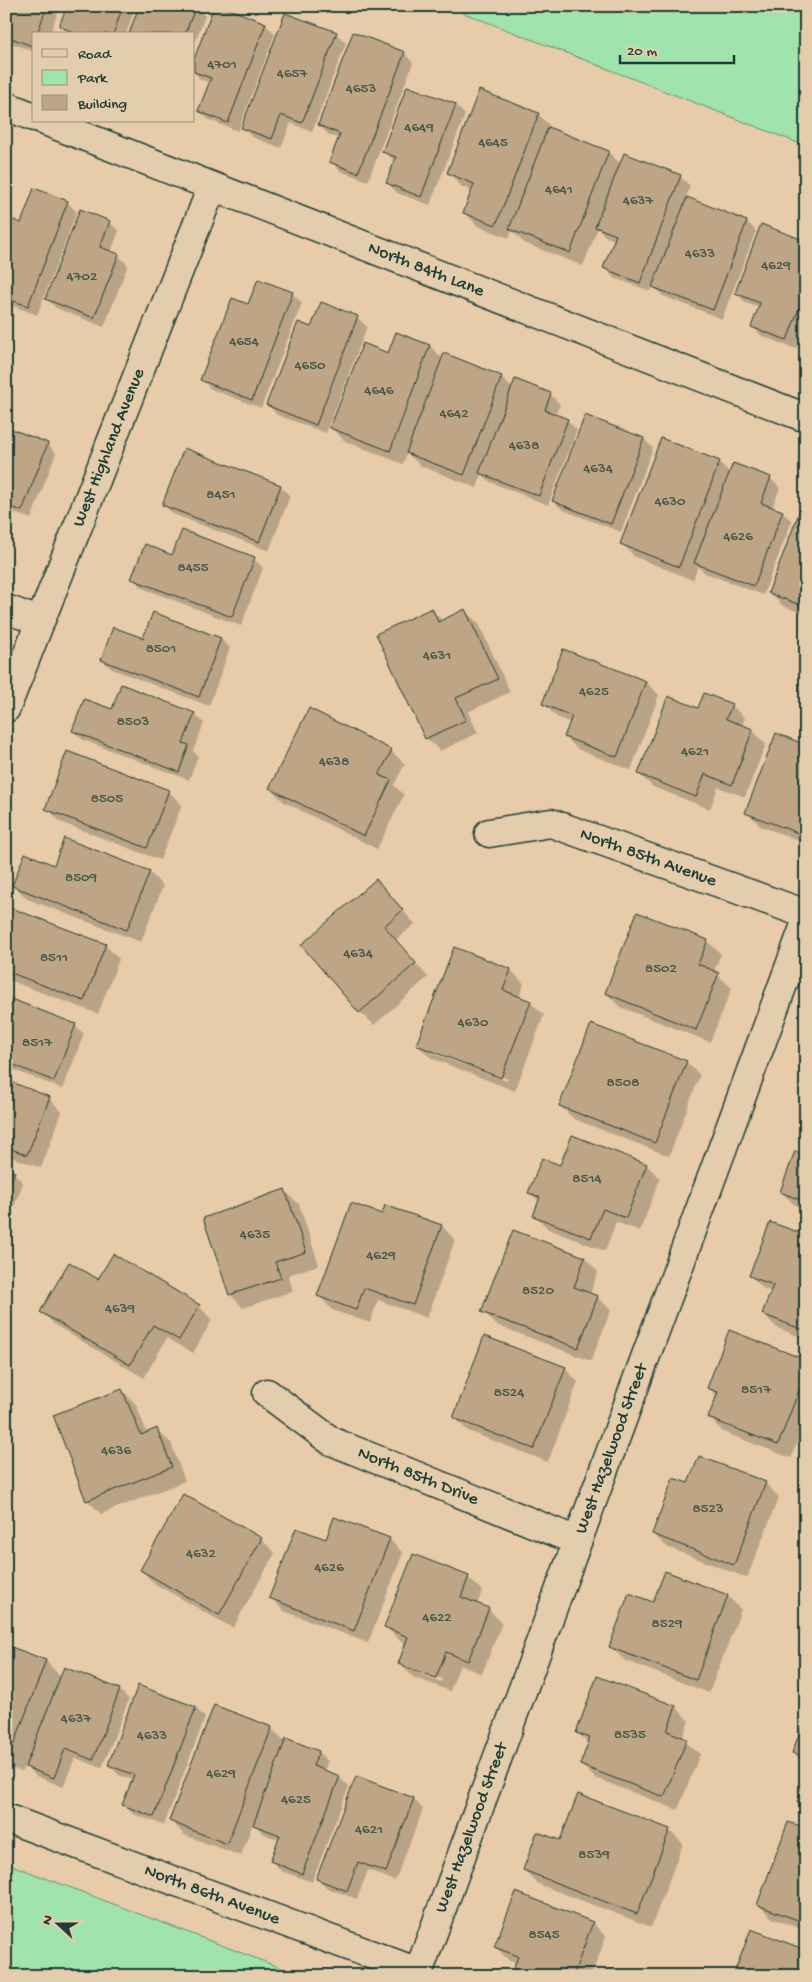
<svg xmlns="http://www.w3.org/2000/svg" width="812" height="1982" viewBox="0 0 812 1982" font-family="'Gochi Hand',sans-serif">
<style>
.green{fill:#a1e3ad;stroke:#609070}
.shadow{fill:#0003;fill-rule:evenodd}
.building{fill:#bda586;stroke:#1f3d34}
.lines{fill:none;stroke-linecap:round;stroke-linejoin:round}
.street-casing{stroke:#1f3d34;stroke-width:31}
.street{stroke:#e3cdac;stroke-width:28}
.labels{text-anchor:middle;dominant-baseline:central;stroke-width:4;stroke-linejoin:round;paint-order:stroke}
.number-label{font-size:15px;fill:#465748}
.street-label{font-size:18px;fill:#1f3d34;stroke:#e3cdac}
</style>
<rect width="100%" height="100%" fill="#e8cca9"/>
<filter id="ink" filterUnits="userSpaceOnUse"><feTurbulence type="fractalNoise" baseFrequency=".02" numOctaves="2"/><feDisplacementMap in="SourceGraphic" scale="10" xChannelSelector="R" yChannelSelector="G"/><feConvolveMatrix kernelMatrix="1 2 1 2 8 2 1 2 1" color-interpolation-filters="sRGB"/></filter>
<g filter="url(#ink)">
<!-- green -->
<g class="green">
<path d="M464,6H806V146L461,12Z"/>
<path d="M6,1863L302,1976H6Z"/>
</g>
<!-- shadow -->
<g class="shadow">
<path d="M6,6H60L50,34H34V52L6,41Z"/>
<path d="M68,6H136L126,34H69L61,26Z"/>
<path d="M215,6L265,24L275,34L238,131L209,120L199,111L210,83L200,79L194,72V62Z"/>
<path d="M195,7L205,16L194,45V34H130Z"/>
<path d="M336,34L346,43L312,132L291,123L281,148L252,137L242,127Z"/>
<path d="M404,53L413,63L368,181L340,171L331,161L340,139L329,135L319,125Z"/>
<path d="M408,87L456,105L465,115L430,205L397,193L388,183L396,162L383,151Z"/>
<path d="M538,114L552,128L551,130L608,152L621,164L624,155L681,177L690,186L686,198L747,222L756,231L722,319L663,296L652,285L650,291L614,278L605,268L615,240L606,237L598,228L583,266L524,243L512,231L509,238L478,226L464,212L473,191L462,187L449,173Z"/>
<path d="M6,181L12,187L6,202Z"/>
<path d="M67,202L77,212L37,315L6,303V219L21,224Z"/>
<path d="M109,222L119,231L111,252L118,255L128,265L104,327L56,308L47,299Z"/>
<path d="M806,243V324L796,349L762,336L753,327L760,308L746,303L736,293Z"/>
<path d="M292,293L302,303L261,408L211,389L202,380L249,305Z"/>
<path d="M357,317L367,327L326,433L277,415L268,405L312,329Z"/>
<path d="M430,346L443,359L501,377L513,389L550,394L560,404L555,416L567,420L577,430L548,505L490,482L482,474L477,488L421,466L407,453L403,464L345,441L331,428L389,355Z"/>
<path d="M6,428L47,444L56,453L31,519L6,510Z"/>
<path d="M644,439L653,448L621,532L563,510L553,501Z"/>
<path d="M719,462L730,473L734,464L770,478L780,488L772,508L782,512L792,521L763,595L705,573L698,566L693,580L635,557L622,544Z"/>
<path d="M280,486L290,496L269,551L173,514L163,504Z"/>
<path d="M806,498V615L783,606L770,593Z"/>
<path d="M173,556L254,559L263,568L241,626L142,588L133,578Z"/>
<path d="M431,609L443,621L465,611L479,624L510,692L468,712L478,733L440,751L426,738Z"/>
<path d="M221,639L230,648L209,706L112,669L102,660L143,640Z"/>
<path d="M564,650L646,682L659,695L631,770L579,750L565,737L571,723L557,717L544,704Z"/>
<path d="M731,705L745,718L742,726L752,730L766,744L745,797L718,787L710,809L653,787L639,774L699,709Z"/>
<path d="M112,711L194,714L204,723L193,751L198,756L189,780L83,740L73,731Z"/>
<path d="M806,746V843L760,826L747,812Z"/>
<path d="M391,751L405,764L394,785L404,795L377,849L284,802L270,788Z"/>
<path d="M168,791L182,805L160,860L60,822L47,808Z"/>
<path d="M54,866L149,872L163,886L141,942L27,899L14,885Z"/>
<path d="M389,895L415,924L396,940L428,977L374,1025L360,1012Z"/>
<path d="M6,908L105,945L119,959L98,1014L6,979Z"/>
<path d="M707,941L721,954L714,972L732,988L710,1042L620,1007L606,993Z"/>
<path d="M454,948L511,970L524,984L519,997L530,1002L544,1015L515,1091L431,1058L417,1045ZM432,1050L508,1079L507,1081L432,1053Z"/>
<path d="M6,998L75,1025L84,1034L63,1089L6,1067Z"/>
<path d="M686,1062L700,1075L669,1156L574,1119L560,1106Z"/>
<path d="M6,1082L49,1098L62,1112L41,1168L6,1155Z"/>
<path d="M806,1156V1210L795,1205L781,1192Z"/>
<path d="M646,1165L660,1178L640,1231L616,1222L605,1251L548,1229L535,1215L540,1202L530,1193L561,1167Z"/>
<path d="M6,1170L14,1173L23,1183L6,1228Z"/>
<path d="M285,1191L299,1204L319,1265L288,1275L293,1291L243,1308L230,1294Z"/>
<path d="M382,1215L442,1226L455,1240L427,1318L378,1300L370,1323L332,1310L319,1296Z"/>
<path d="M514,1231L585,1258L598,1272L590,1294L597,1297L611,1310L591,1361L496,1325L483,1311Z"/>
<path d="M806,1237V1339L777,1328L763,1314L772,1292L764,1289L751,1276Z"/>
<path d="M99,1281L199,1306L212,1320L193,1353L167,1338L144,1378L55,1325L42,1312Z"/>
<path d="M806,1361V1421L791,1458L723,1432L710,1418L718,1397L708,1387Z"/>
<path d="M565,1368L578,1382L548,1462L468,1431L454,1418Z"/>
<path d="M122,1390L136,1404L147,1433L157,1430L171,1443L185,1481L101,1514L87,1500Z"/>
<path d="M765,1483L779,1497L747,1578L667,1547L653,1534L689,1485Z"/>
<path d="M261,1539L275,1553L233,1628L155,1584L141,1570Z"/>
<path d="M389,1539L403,1553L368,1643L284,1611L270,1597L326,1541Z"/>
<path d="M665,1572L728,1596L741,1610L709,1693L624,1660L610,1646L653,1604Z"/>
<path d="M468,1577L482,1591L477,1605L488,1609L502,1623L482,1674L460,1665L450,1691L413,1677L399,1663L407,1644L400,1641L386,1627ZM414,1669L442,1679L441,1682L414,1671Z"/>
<path d="M6,1646L46,1661L61,1677L119,1690L129,1699L102,1768L75,1758L63,1787L36,1776L25,1765L22,1772L6,1766Z"/>
<path d="M598,1677L676,1707L689,1721L682,1739L700,1754L678,1810L595,1778L581,1765L589,1744L577,1732Z"/>
<path d="M139,1687L196,1708L205,1718L164,1825L133,1814L124,1804L133,1780L119,1775L109,1765Z"/>
<path d="M806,1720V1766L793,1753Z"/>
<path d="M271,1728L286,1742L318,1752L328,1761L324,1771L339,1777L349,1786L312,1882L281,1871L272,1861L280,1840L264,1834L253,1823L241,1856L184,1835L171,1821Z"/>
<path d="M357,1777L414,1799L423,1809L395,1881L368,1870L357,1899L327,1888L318,1879Z"/>
<path d="M669,1830L683,1844L651,1927L538,1884L524,1870L561,1842Z"/>
<path d="M806,1830V1931L772,1918L758,1904Z"/>
<path d="M516,1894L593,1923L606,1937L591,1976H512L517,1963L509,1961L496,1947Z"/>
</g>
<!-- building -->
<g class="building">
<path d="M6,6H47L37,34H34L32,46L6,36Z"/>
<path d="M67,6H123L113,34H77L59,26Z"/>
<path d="M139,6H196L185,34H129Z"/>
<path d="M214,6H221L266,23L228,123L198,111L211,78L194,72V59Z"/>
<path d="M285,13L337,32L302,123L281,115L272,139L241,128Z"/>
<path d="M353,32L405,52L358,173L329,162L340,134L318,125Z"/>
<path d="M407,86L456,104L421,197L386,183L396,157L382,152Z"/>
<path d="M479,90L539,113L496,225L463,213L474,184L447,173Z"/>
<path d="M548,127L609,151L570,253L509,229Z"/>
<path d="M624,153L681,175L640,283L603,268L616,235L595,227Z"/>
<path d="M34,188L68,201L28,306L6,298V217L21,223Z"/>
<path d="M687,197L747,221L713,310L652,287Z"/>
<path d="M80,209L110,221L100,247L119,254L94,318L45,299Z"/>
<path d="M761,224L806,241V290L787,340L751,327L760,303L735,293Z"/>
<path d="M258,279L293,292L252,400L200,380L232,298L248,304Z"/>
<path d="M321,302L358,316L316,425L266,405L298,322L311,327Z"/>
<path d="M806,329V346L800,344Z"/>
<path d="M396,332L430,345L390,451L330,428L363,343L388,353Z"/>
<path d="M444,353L502,376L464,475L406,453Z"/>
<path d="M515,379L551,393L545,410L568,419L539,496L479,473Z"/>
<path d="M585,415L644,438L611,524L552,501Z"/>
<path d="M6,427L48,443L22,511L6,505Z"/>
<path d="M661,438L720,461L679,567L620,544Z"/>
<path d="M184,448L281,485L259,542L162,505Z"/>
<path d="M733,463L771,477L761,503L783,511L754,586L694,563Z"/>
<path d="M806,495V607L768,593Z"/>
<path d="M182,530L255,557L232,617L131,579L145,544L172,555Z"/>
<path d="M432,608L438,622L465,609L498,679L456,698L466,720L425,739L376,634Z"/>
<path d="M153,612L221,638L199,697L101,660L113,627L143,638Z"/>
<path d="M563,649L646,681L617,757L564,737L572,716L542,704Z"/>
<path d="M121,684L195,713L183,743L189,745L179,772L72,731L84,699L112,709Z"/>
<path d="M704,693L732,704L726,719L753,729L732,785L705,774L696,797L638,774L668,696L698,708Z"/>
<path d="M309,708L392,750L379,775L391,780L364,836L269,788Z"/>
<path d="M776,733L806,745V836L745,813Z"/>
<path d="M67,751L169,790L147,848L45,809Z"/>
<path d="M64,838L150,871L127,930L12,886L25,853L54,865Z"/>
<path d="M376,879L403,910L384,926L416,963L359,1013L301,945Z"/>
<path d="M6,906L106,944L84,1001L6,971Z"/>
<path d="M637,912L708,940L698,964L719,973L696,1030L605,993Z"/>
<path d="M454,947L511,969L503,990L531,1001L501,1078L416,1045Z"/>
<path d="M6,997L76,1024L54,1081L6,1062Z"/>
<path d="M591,1024L687,1061L655,1143L559,1106Z"/>
<path d="M6,1080L50,1097L27,1155L6,1147Z"/>
<path d="M572,1135L647,1164L626,1218L603,1209L591,1238L533,1216L540,1197L528,1193L542,1158L560,1165Z"/>
<path d="M795,1151L806,1155V1202L780,1192Z"/>
<path d="M6,1169L15,1172L6,1194Z"/>
<path d="M285,1189L306,1252L275,1262L281,1278L229,1295L203,1218Z"/>
<path d="M351,1203L382,1214L385,1205L442,1225L413,1305L364,1288L356,1310L317,1296Z"/>
<path d="M770,1222L806,1235V1331L762,1314L773,1285L749,1276Z"/>
<path d="M513,1230L585,1257L574,1287L598,1296L578,1348L481,1312Z"/>
<path d="M113,1254L200,1305L179,1340L153,1325L130,1365L40,1312L69,1262L98,1279Z"/>
<path d="M729,1330L806,1360V1372L778,1445L708,1418L718,1392L707,1388Z"/>
<path d="M484,1336L566,1367L534,1449L453,1418Z"/>
<path d="M122,1389L141,1435L157,1428L172,1467L86,1501L53,1415Z"/>
<path d="M699,1456L766,1482L734,1565L652,1534L673,1478L688,1483Z"/>
<path d="M183,1494L262,1538L219,1615L140,1570Z"/>
<path d="M334,1517L390,1538L354,1631L269,1598L296,1528L326,1539Z"/>
<path d="M413,1554L469,1576L461,1597L489,1608L468,1661L446,1652L436,1678L398,1664L408,1637L384,1627Z"/>
<path d="M665,1571L728,1595L696,1680L609,1647L629,1593L653,1602Z"/>
<path d="M6,1645L46,1660L8,1760L6,1759Z"/>
<path d="M64,1667L120,1689L93,1760L65,1749L54,1778L25,1767Z"/>
<path d="M597,1676L676,1706L667,1731L687,1739L664,1797L580,1765L590,1738L576,1733Z"/>
<path d="M138,1685L196,1707L154,1817L122,1805L134,1775L108,1765Z"/>
<path d="M214,1705L272,1727L227,1844L169,1821Z"/>
<path d="M806,1716V1759L792,1753Z"/>
<path d="M286,1738L319,1751L313,1766L340,1776L302,1874L270,1861L280,1835L253,1825Z"/>
<path d="M356,1776L414,1798L386,1872L358,1862L347,1891L316,1879Z"/>
<path d="M806,1780V1806L797,1802Z"/>
<path d="M578,1794L670,1829L637,1914L523,1870L537,1832L560,1840Z"/>
<path d="M788,1822L806,1828V1923L757,1905Z"/>
<path d="M516,1892L593,1922L573,1976H511L518,1956L494,1947Z"/>
<path d="M751,1929L806,1950V1976H733Z"/>
</g>
<g class="lines">
<defs>
<g id="street">
<path d="M6,106L34,117"/>
<path id="s1" d="M45,121L806,418"/>
<path d="M6,609L39,621"/>
<path id="s2" d="M6,708L212,187"/>
<path id="s3" d="M489,833L551,823L806,914"/>
<path id="s4" d="M267,1393L331,1441L577,1541"/>
<path id="s5" d="M6,1818L418,1972"/>
<path id="s6" d="M417,1976L806,922"/>
</g>
</defs>
<!-- street casing -->
<use href="#street" class="street-casing"/>
<!-- street -->
<use href="#street" class="street"/>
</g>
</g>
<g class="labels">
<!-- number labels -->
<g class="number-label">
<text x="222" y="65">4701</text>
<text x="292" y="74">4657</text>
<text x="361" y="89">4653</text>
<text x="419" y="128">4649</text>
<text x="493" y="143">4645</text>
<text x="559" y="190">4641</text>
<text x="638" y="201">4637</text>
<text x="700" y="254">4633</text>
<text x="776" y="266">4629</text>
<text x="82" y="277">4702</text>
<text x="244" y="342">4654</text>
<text x="310" y="366">4650</text>
<text x="379" y="391">4646</text>
<text x="454" y="414">4642</text>
<text x="524" y="446">4638</text>
<text x="598" y="469">4634</text>
<text x="221" y="495">8451</text>
<text x="670" y="502">4630</text>
<text x="738" y="537">4626</text>
<text x="193" y="568">8455</text>
<text x="161" y="649">8501</text>
<text x="437" y="656">4631</text>
<text x="594" y="692">4625</text>
<text x="133" y="722">8503</text>
<text x="695" y="752">4621</text>
<text x="334" y="762">4638</text>
<text x="107" y="799">8505</text>
<text x="81" y="878">8509</text>
<text x="358" y="954">4634</text>
<text x="54" y="958">8511</text>
<text x="661" y="969">8502</text>
<text x="473" y="1023">4630</text>
<text x="37" y="1043">8517</text>
<text x="623" y="1083">8508</text>
<text x="587" y="1179">8514</text>
<text x="255" y="1235">4635</text>
<text x="381" y="1256">4629</text>
<text x="538" y="1291">8520</text>
<text x="120" y="1309">4639</text>
<text x="756" y="1390">8517</text>
<text x="509" y="1393">8524</text>
<text x="116" y="1451">4636</text>
<text x="708" y="1509">8523</text>
<text x="201" y="1554">4632</text>
<text x="329" y="1568">4626</text>
<text x="437" y="1618">4622</text>
<text x="667" y="1624">8529</text>
<text x="76" y="1719">4637</text>
<text x="630" y="1735">8535</text>
<text x="152" y="1736">4633</text>
<text x="221" y="1774">4629</text>
<text x="296" y="1800">4625</text>
<text x="369" y="1830">4621</text>
<text x="594" y="1855">8539</text>
<text x="544" y="1935">8545</text>
</g>
<!-- street labels -->
<g class="street-label">
<text stroke="none"><textPath href="#s1" startOffset="409">North 84th Lane</textPath></text>
<text stroke="none"><textPath href="#s2" startOffset="280">West Highland Avenue</textPath></text>
<text stroke="none"><textPath href="#s3" startOffset="166">North 85th Avenue</textPath></text>
<text stroke="none"><textPath href="#s6" startOffset="562">West Hazelwood Street</textPath></text>
<text stroke="none"><textPath href="#s4" startOffset="174">North 85th Drive</textPath></text>
<text stroke="none"><textPath href="#s6" startOffset="158">West Hazelwood Street</textPath></text>
<text stroke="none"><textPath href="#s5" startOffset="220">North 86th Avenue</textPath></text>
</g>
</g>
<!-- margin -->
<rect width="812" height="1982" fill="none" stroke="#e3cdac" stroke-width="25"/>
<rect x="12" y="12" width="787" height="1957" fill="none" stroke="#1f3d34" stroke-width="2" filter="url(#ink)"/>
<!-- legend -->
<rect x="32" y="32" width="162" height="90" fill="#e3cdac" stroke="#95937c"/>
<rect x="42" y="49" width="25" height="8" fill="#e3cdac" stroke="#95937c"/>
<text x="78" y="58" font-size="15" fill="#1f3d34">Road</text>
<rect x="42" y="70" width="25" height="15" fill="#a1e3ad" stroke="#95937c"/>
<text x="78" y="82" font-size="15" fill="#1f3d34">Park</text>
<rect x="42" y="95" width="25" height="15" fill="#bda586" stroke="#95937c"/>
<text x="78" y="108" font-size="15" fill="#1f3d34">Building</text>
<!-- north arrow -->
<g transform="translate(58 1924) rotate(291)" stroke="#e3cdac" stroke-width="4" paint-order="stroke">
<path d="M0-4L9 19L0 12L-9 19Z" fill="#1f3d34"/>
<text y="-8" font-size="14" font-weight="bold" text-anchor="middle" fill="#1f3d34">N</text>
</g>
<!-- scale -->
<path d="M620 55v8h114v-8" fill="none" stroke="#1f3d34" stroke-width="2.5"/>
<text x="627" y="55" font-size="15" fill="#1f3d34" stroke="#e3cdac" stroke-width="4" paint-order="stroke">20 m</text>
</svg>
